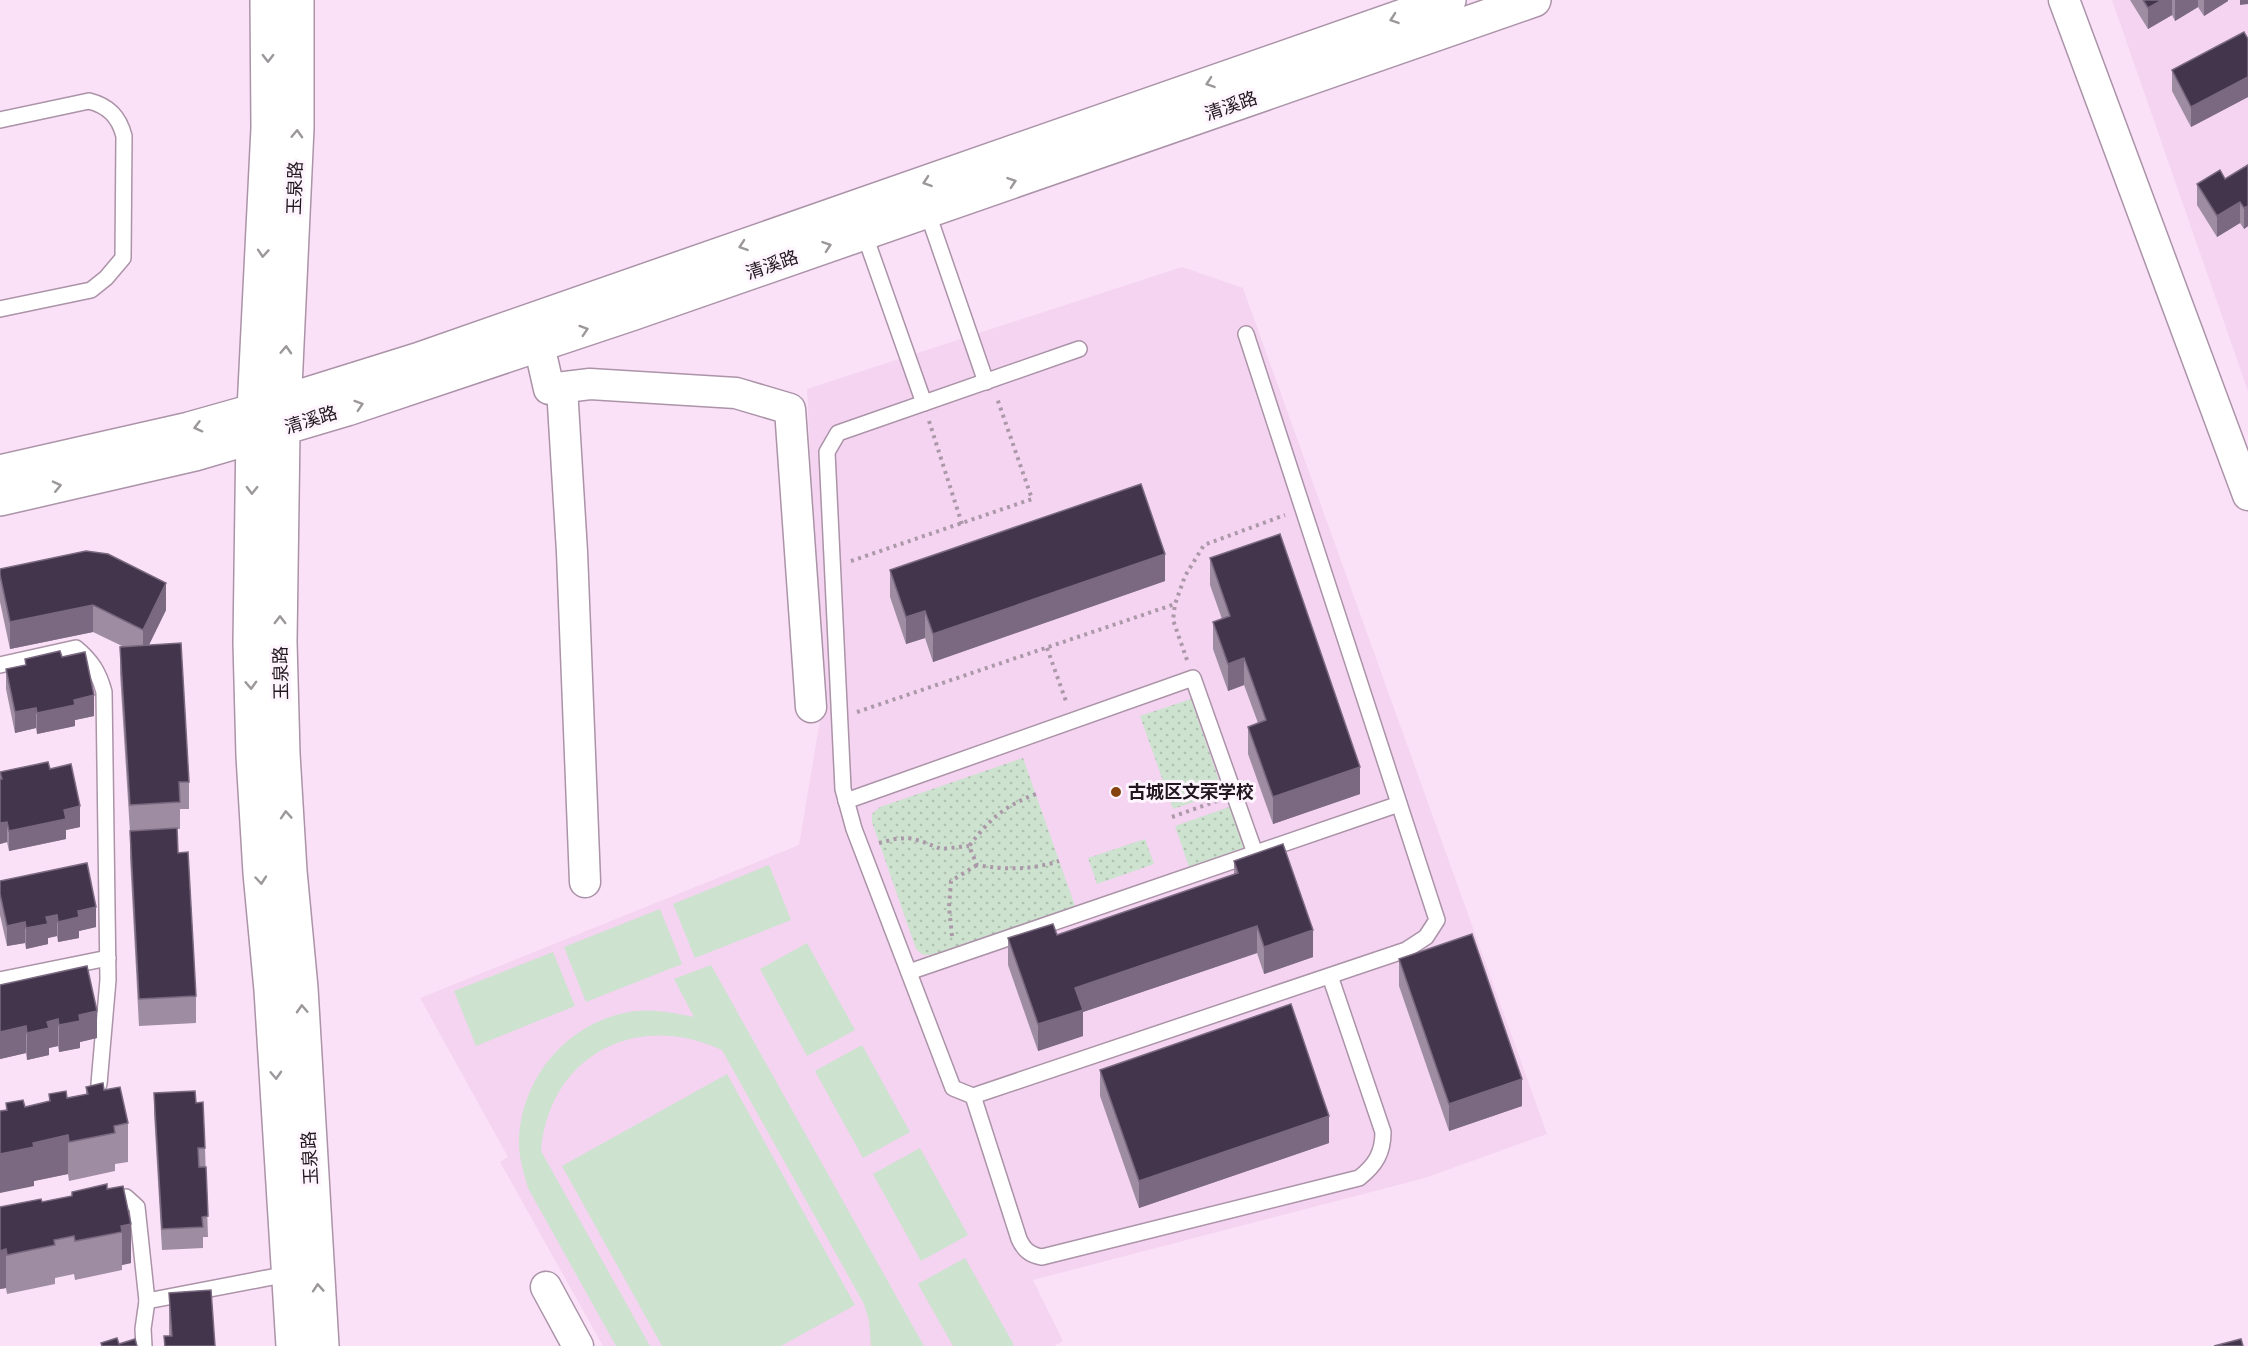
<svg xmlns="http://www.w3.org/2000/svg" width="2248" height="1346" viewBox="0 0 2248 1346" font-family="Jost,'Noto Sans SC',sans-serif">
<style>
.built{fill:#f4d4f1}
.grass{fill:url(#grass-dots)}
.garden{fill:#cde2cf}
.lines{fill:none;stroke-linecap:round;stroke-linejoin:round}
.service-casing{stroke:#ab93a8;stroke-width:18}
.minor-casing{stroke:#ab93a8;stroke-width:33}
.tertiary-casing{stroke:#ab93a8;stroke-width:36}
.secondary-casing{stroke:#ab93a8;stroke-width:36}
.path{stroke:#ab98a9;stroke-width:4;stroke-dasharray:3 4.5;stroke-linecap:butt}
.service{stroke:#fff;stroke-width:15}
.minor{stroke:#fff;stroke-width:30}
.tertiary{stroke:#fff;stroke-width:33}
.secondary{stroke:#fff;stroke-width:33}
.wall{fill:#9e8ca2}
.shaded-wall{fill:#7a6980}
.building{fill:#43364c;stroke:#7a6980;stroke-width:1.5}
.oneway{stroke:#9b979a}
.poi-dot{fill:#854310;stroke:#fef4fd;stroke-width:2}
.labels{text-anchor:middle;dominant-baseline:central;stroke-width:6;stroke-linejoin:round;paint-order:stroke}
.street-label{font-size:18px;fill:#20171f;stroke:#fef4fd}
.poi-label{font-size:18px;font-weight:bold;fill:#20171f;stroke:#fef4fd;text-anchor:start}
</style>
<defs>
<pattern id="grass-dots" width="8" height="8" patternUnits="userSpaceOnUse" patternTransform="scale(1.5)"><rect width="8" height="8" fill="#cde2cf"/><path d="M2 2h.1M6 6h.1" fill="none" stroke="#b0c1b1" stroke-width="1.8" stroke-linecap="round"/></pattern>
</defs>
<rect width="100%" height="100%" fill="#fae1f8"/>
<!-- built -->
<g class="built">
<path d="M2112,0H2248V391Z"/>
<path d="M1182,267L1243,288L1547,1134L1425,1178L1033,1280L1063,1341L1054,1346H603L500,1162L508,1157L420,998L799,845L822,708L807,389Z"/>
</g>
<!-- grass -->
<g class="grass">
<path d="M1191,699L1223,792L1173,809L1140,716Z"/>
<path d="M1023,758L1075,906L932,955H923L916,949L872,822V814L880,807Z"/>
<path d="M1232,806L1246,847L1189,867L1175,826Z"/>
<path d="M1145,839L1154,864L1097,884L1088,858Z"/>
</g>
<!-- garden -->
<g class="garden">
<path d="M769,865L791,920L695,958L673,904Z"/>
<path d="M660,909L682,964L586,1002L564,947Z"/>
<path d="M807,943L855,1030L807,1056L760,969Z"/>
<path d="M553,952L575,1006L476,1046L454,991Z"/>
<path d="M711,965L924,1346H871L869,1321L864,1304L722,1050C637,1010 549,1055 541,1151L650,1346H616L528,1188C524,1173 519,1159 519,1143C520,1077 569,1020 635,1011C655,1009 674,1013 694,1017L674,979Z"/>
<path d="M862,1045L910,1132L863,1158L815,1071Z"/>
<path d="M727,1074L855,1305L781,1346H662L562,1166Z"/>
<path d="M920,1148L968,1235L921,1261L873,1174Z"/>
<path d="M965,1258L1014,1345L1012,1346H953L918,1284Z"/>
</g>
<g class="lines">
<defs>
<g id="service">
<path d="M0,120L89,101C109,106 119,117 124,136L123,258L106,278L91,290L0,309"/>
<path d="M927,211L986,382"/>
<path d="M864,233L924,403"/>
<path d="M1079,349L838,433L827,452L843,789L854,829L953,1088L973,1096L1406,950L1426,937L1437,920L1246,334"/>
<path d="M0,665L76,648C91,660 99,673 104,692L108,980L99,1084"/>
<path d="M846,801L1193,678L1255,853"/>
<path d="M909,972L1399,804"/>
<path d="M0,980L108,958"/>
<path d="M973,1096L1019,1239C1024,1250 1030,1255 1042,1257L1359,1178C1376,1165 1383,1152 1383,1132L1330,976"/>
<path d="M106,1201L126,1197L137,1207L147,1301L143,1329L144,1346"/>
<path d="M147,1301L288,1274"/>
</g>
<g id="minor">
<path d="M2064,0L2248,495"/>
<path d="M539,345L549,389L590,384L736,393L790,409L811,707"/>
<path d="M562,388L572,552L585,882"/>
<path d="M546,1287L578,1346"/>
</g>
<g id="tertiary">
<path d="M0,472L189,429L260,409L417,360L1449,0"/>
<path d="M0,499L195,454L347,409L631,314L1534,0"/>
</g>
<g id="secondary">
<path d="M267,0L268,128L253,430L250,643L253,756L260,873L271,990L293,1346"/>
<path d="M297,0V128L283,431L280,642L283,754L290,871L301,988L322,1346"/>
</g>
</defs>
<!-- service casing -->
<use href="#service" class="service-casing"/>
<!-- minor casing -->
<use href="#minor" class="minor-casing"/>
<!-- tertiary casing -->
<use href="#tertiary" class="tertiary-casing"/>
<!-- secondary casing -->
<use href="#secondary" class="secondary-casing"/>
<!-- path -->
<g class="path">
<path d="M929,421L962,524"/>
<path d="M851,561L1032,499L997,398"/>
<path d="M1047,648L1067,704"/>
<path d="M1187,660L1173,620L1175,604L1185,576L1204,545L1285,515"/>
<path d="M857,712L1175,604"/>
<path d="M1036,794C1004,806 990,819 969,846L977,865C1006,870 1031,870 1059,861"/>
<path d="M1172,817L1217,801"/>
<path d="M879,843L895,839L908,838L921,841L941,849L969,846"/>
<path d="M952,936L949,907L951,881L977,865"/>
</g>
<!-- service -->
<use href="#service" class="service"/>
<!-- minor -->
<use href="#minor" class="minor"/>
<!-- tertiary -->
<use href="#tertiary" class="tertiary"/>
<!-- secondary -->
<use href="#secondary" class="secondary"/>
</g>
<!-- wall -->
<g class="wall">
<path d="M2130,0H2228V1L2204,16L2198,7L2175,21L2172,15L2148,29Z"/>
<path d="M2248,39V97L2191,127L2172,91V70Z"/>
<path d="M2248,165V226L2244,229L2240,223L2217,237L2197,205V184L2225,179Z"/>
<path d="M1210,558L1360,794L1273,824L1248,754V727L1258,723L1244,685L1228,691L1213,649V622L1222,619L1210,585Z"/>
<path d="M0,569L166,610L149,645L189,782V809H180V829H177L178,853L196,996V1023L139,1026L130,858V832L120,674V647L122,646L93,632L10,649L0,602Z"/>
<path d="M890,570L1165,581L933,662L925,638L906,644L890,597Z"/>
<path d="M62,657L94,716L75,720V726L37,734L36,728L15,733L6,689V669L25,665V659Z"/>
<path d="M50,769L80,827L66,830V839L9,851L7,842L0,844V772Z"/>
<path d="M1234,861L1313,957L1264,974L1257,953L1083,1012V1036L1038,1051L1008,965V938L1057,935L1234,875Z"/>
<path d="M0,881L96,927L79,931V938L58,942L57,936L48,938V944L26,949L25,943L7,946L0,915Z"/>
<path d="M1399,959L1522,1106L1449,1131L1399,986Z"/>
<path d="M0,985L97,1038L80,1042V1048L59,1052L58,1046L49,1048V1055L27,1060L26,1053L0,1059Z"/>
<path d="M1100,1070L1329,1143L1139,1208L1100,1096Z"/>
<path d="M86,1087L104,1090L128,1123V1162L115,1164V1171L69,1181L68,1174L34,1181V1186L6,1110V1103L25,1107L49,1101V1094L67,1098L86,1094Z"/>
<path d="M154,1093L196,1103L205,1148L208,1237H203V1248L162,1250L154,1114Z"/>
<path d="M123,1186L131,1263L122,1265V1270L75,1280L74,1274L55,1278V1284L7,1294L6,1288L0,1289V1207L42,1202L72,1196V1192L107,1189Z"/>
<path d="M169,1293L215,1346H164V1336H169Z"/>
</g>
<!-- shaded-wall -->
<g class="shaded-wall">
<path d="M2162,0H2172V15L2148,29V8Z"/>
<path d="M2175,0H2198V7L2175,21Z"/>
<path d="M2204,0H2228V1L2204,16Z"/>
<path d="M2240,0H2248V4L2240,5Z"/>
<path d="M2248,77V97L2191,127V107Z"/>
<path d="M2240,202V223L2217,237V216Z"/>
<path d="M2248,206V226L2244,229V208Z"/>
<path d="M1165,554V581L933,662V634Z"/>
<path d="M166,583V610L143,657V630Z"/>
<path d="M93,605V632L10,649V622Z"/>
<path d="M925,611V638L906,644V617Z"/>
<path d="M1244,658V685L1228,691V664Z"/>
<path d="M94,695V716L75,720V726L37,734V713L74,700Z"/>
<path d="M36,708V728L15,733V712Z"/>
<path d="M1360,767V794L1273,824V797Z"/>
<path d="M80,806V827L66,830V839L9,851V831L64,810Z"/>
<path d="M7,822V842L0,844V823Z"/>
<path d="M96,907V927L79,931V938L58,942V922L78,911Z"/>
<path d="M57,915V936L48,938V944L26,949V928L46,917Z"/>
<path d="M25,922V943L7,946V926Z"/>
<path d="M1257,926V953L1083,1012V1036L1038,1051V1024L1075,988Z"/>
<path d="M1313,930V957L1264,974V947Z"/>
<path d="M97,1011V1038L80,1042V1048L59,1052V1025L79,1015Z"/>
<path d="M58,1019V1046L49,1048V1055L27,1060V1033L47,1022Z"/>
<path d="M26,1026V1053L0,1059V1032Z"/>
<path d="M1522,1079V1106L1449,1131V1104Z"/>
<path d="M1329,1116V1143L1139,1208V1181Z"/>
<path d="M68,1135V1174L34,1181V1186L0,1193V1154L33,1143Z"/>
<path d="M131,1224V1263L122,1265V1232L121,1226Z"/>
<path d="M6,1249V1288L0,1289V1251Z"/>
</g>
<!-- building -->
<g class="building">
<path d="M2143,0H2162L2148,8Z"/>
<path d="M2244,32L2248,39V77L2191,107L2172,70Z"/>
<path d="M2248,165V206L2244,208L2240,202L2217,216L2197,184L2220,170L2225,179Z"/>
<path d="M1141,484L1165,554L933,634L925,611L906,617L890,570Z"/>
<path d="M1280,534L1360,767L1273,797L1248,727L1266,720L1244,658L1228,664L1213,622L1230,616L1210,558Z"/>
<path d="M86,551L108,554L166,583L143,630L93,605L10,622L0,575V569Z"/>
<path d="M181,643L189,782H179L180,802L130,805L120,647Z"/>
<path d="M60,651L62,657L85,652L94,695L74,700L75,705L37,713L36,708L15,712L6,669L26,665L25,659Z"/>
<path d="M48,762L50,769L71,764L80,806L64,810L66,819L9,831L7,822L0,823V779H2L0,772Z"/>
<path d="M177,828L178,853L188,852L196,996L139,999L130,831Z"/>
<path d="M1283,844L1313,930L1264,947L1257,926L1075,988L1083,1010L1038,1024L1008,938L1053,924L1057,935L1238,873L1234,861Z"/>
<path d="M87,863L96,907L78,911L79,917L58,922L57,915L46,917L48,924L26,928L25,922L7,926L0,894V881Z"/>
<path d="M1472,934L1522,1079L1449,1104L1399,959Z"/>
<path d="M87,966L97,1011L79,1015L80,1021L59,1025L58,1019L47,1022L49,1028L27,1033L26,1026L0,1032V985Z"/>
<path d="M1291,1004L1329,1116L1139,1181L1100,1070Z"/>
<path d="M103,1083L104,1090L120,1087L128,1123L114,1126L115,1133L69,1142L68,1135L33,1143L34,1147L0,1154V1111L7,1110L6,1103L23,1100L25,1107L50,1101L49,1094L66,1091L67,1098L88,1094L86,1087Z"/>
<path d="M195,1091L196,1103L203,1102L205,1148H198L199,1167H206L208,1216L202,1217L203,1227L162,1229L154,1093Z"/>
<path d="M107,1184V1189L123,1186L131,1224L121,1226L122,1232L75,1241L74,1236L54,1240L55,1245L7,1255L6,1249L0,1251V1207L41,1199L42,1202L72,1196V1192Z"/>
<path d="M211,1290L215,1346H165L164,1336H172L169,1293Z"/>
<path d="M117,1338L119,1344L135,1339L137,1346H102L101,1343Z"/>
<path d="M2241,1339L2243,1346H2214Z"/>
</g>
<!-- one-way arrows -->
<defs><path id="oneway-chevron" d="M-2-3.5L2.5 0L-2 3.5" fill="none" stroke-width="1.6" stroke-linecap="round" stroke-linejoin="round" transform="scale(1.5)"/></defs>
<g class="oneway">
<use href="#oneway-chevron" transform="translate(1394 19) rotate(161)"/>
<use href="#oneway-chevron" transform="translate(268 58) rotate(90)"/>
<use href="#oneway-chevron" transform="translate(1210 83) rotate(161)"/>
<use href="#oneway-chevron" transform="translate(297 134) rotate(-88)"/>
<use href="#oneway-chevron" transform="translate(927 182) rotate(161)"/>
<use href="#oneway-chevron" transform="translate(1012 182) rotate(-19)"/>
<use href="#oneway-chevron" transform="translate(743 246) rotate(161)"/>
<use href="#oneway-chevron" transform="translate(827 246) rotate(-19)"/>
<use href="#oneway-chevron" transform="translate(263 253) rotate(94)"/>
<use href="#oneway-chevron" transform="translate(584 330) rotate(-18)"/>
<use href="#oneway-chevron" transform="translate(286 350) rotate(-87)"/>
<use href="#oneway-chevron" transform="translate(359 405) rotate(-18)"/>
<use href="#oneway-chevron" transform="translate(198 427) rotate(165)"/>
<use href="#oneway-chevron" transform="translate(57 486) rotate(-13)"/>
<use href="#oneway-chevron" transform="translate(252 490) rotate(91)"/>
<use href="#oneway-chevron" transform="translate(280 620) rotate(-90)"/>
<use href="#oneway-chevron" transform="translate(251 685) rotate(88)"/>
<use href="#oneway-chevron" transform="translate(286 815) rotate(-94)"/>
<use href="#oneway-chevron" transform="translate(261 880) rotate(85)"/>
<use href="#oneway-chevron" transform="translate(302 1009) rotate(-93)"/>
<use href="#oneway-chevron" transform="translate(276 1075) rotate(87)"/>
<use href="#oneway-chevron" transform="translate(318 1288) rotate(-94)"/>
</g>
<!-- markers -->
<circle class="poi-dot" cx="1116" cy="792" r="6"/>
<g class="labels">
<!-- street labels -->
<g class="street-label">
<text transform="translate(1231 106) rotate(-19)">清溪路</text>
<text transform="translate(295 188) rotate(-88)">玉泉路</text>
<text transform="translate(772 265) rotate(-19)">清溪路</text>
<text transform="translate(311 420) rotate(-17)">清溪路</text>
<text transform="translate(281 673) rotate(-91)">玉泉路</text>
<text transform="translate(310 1158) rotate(-93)">玉泉路</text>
</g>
<!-- poi labels -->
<g class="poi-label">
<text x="1128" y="792">古城区文荣学校</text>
</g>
</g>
</svg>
